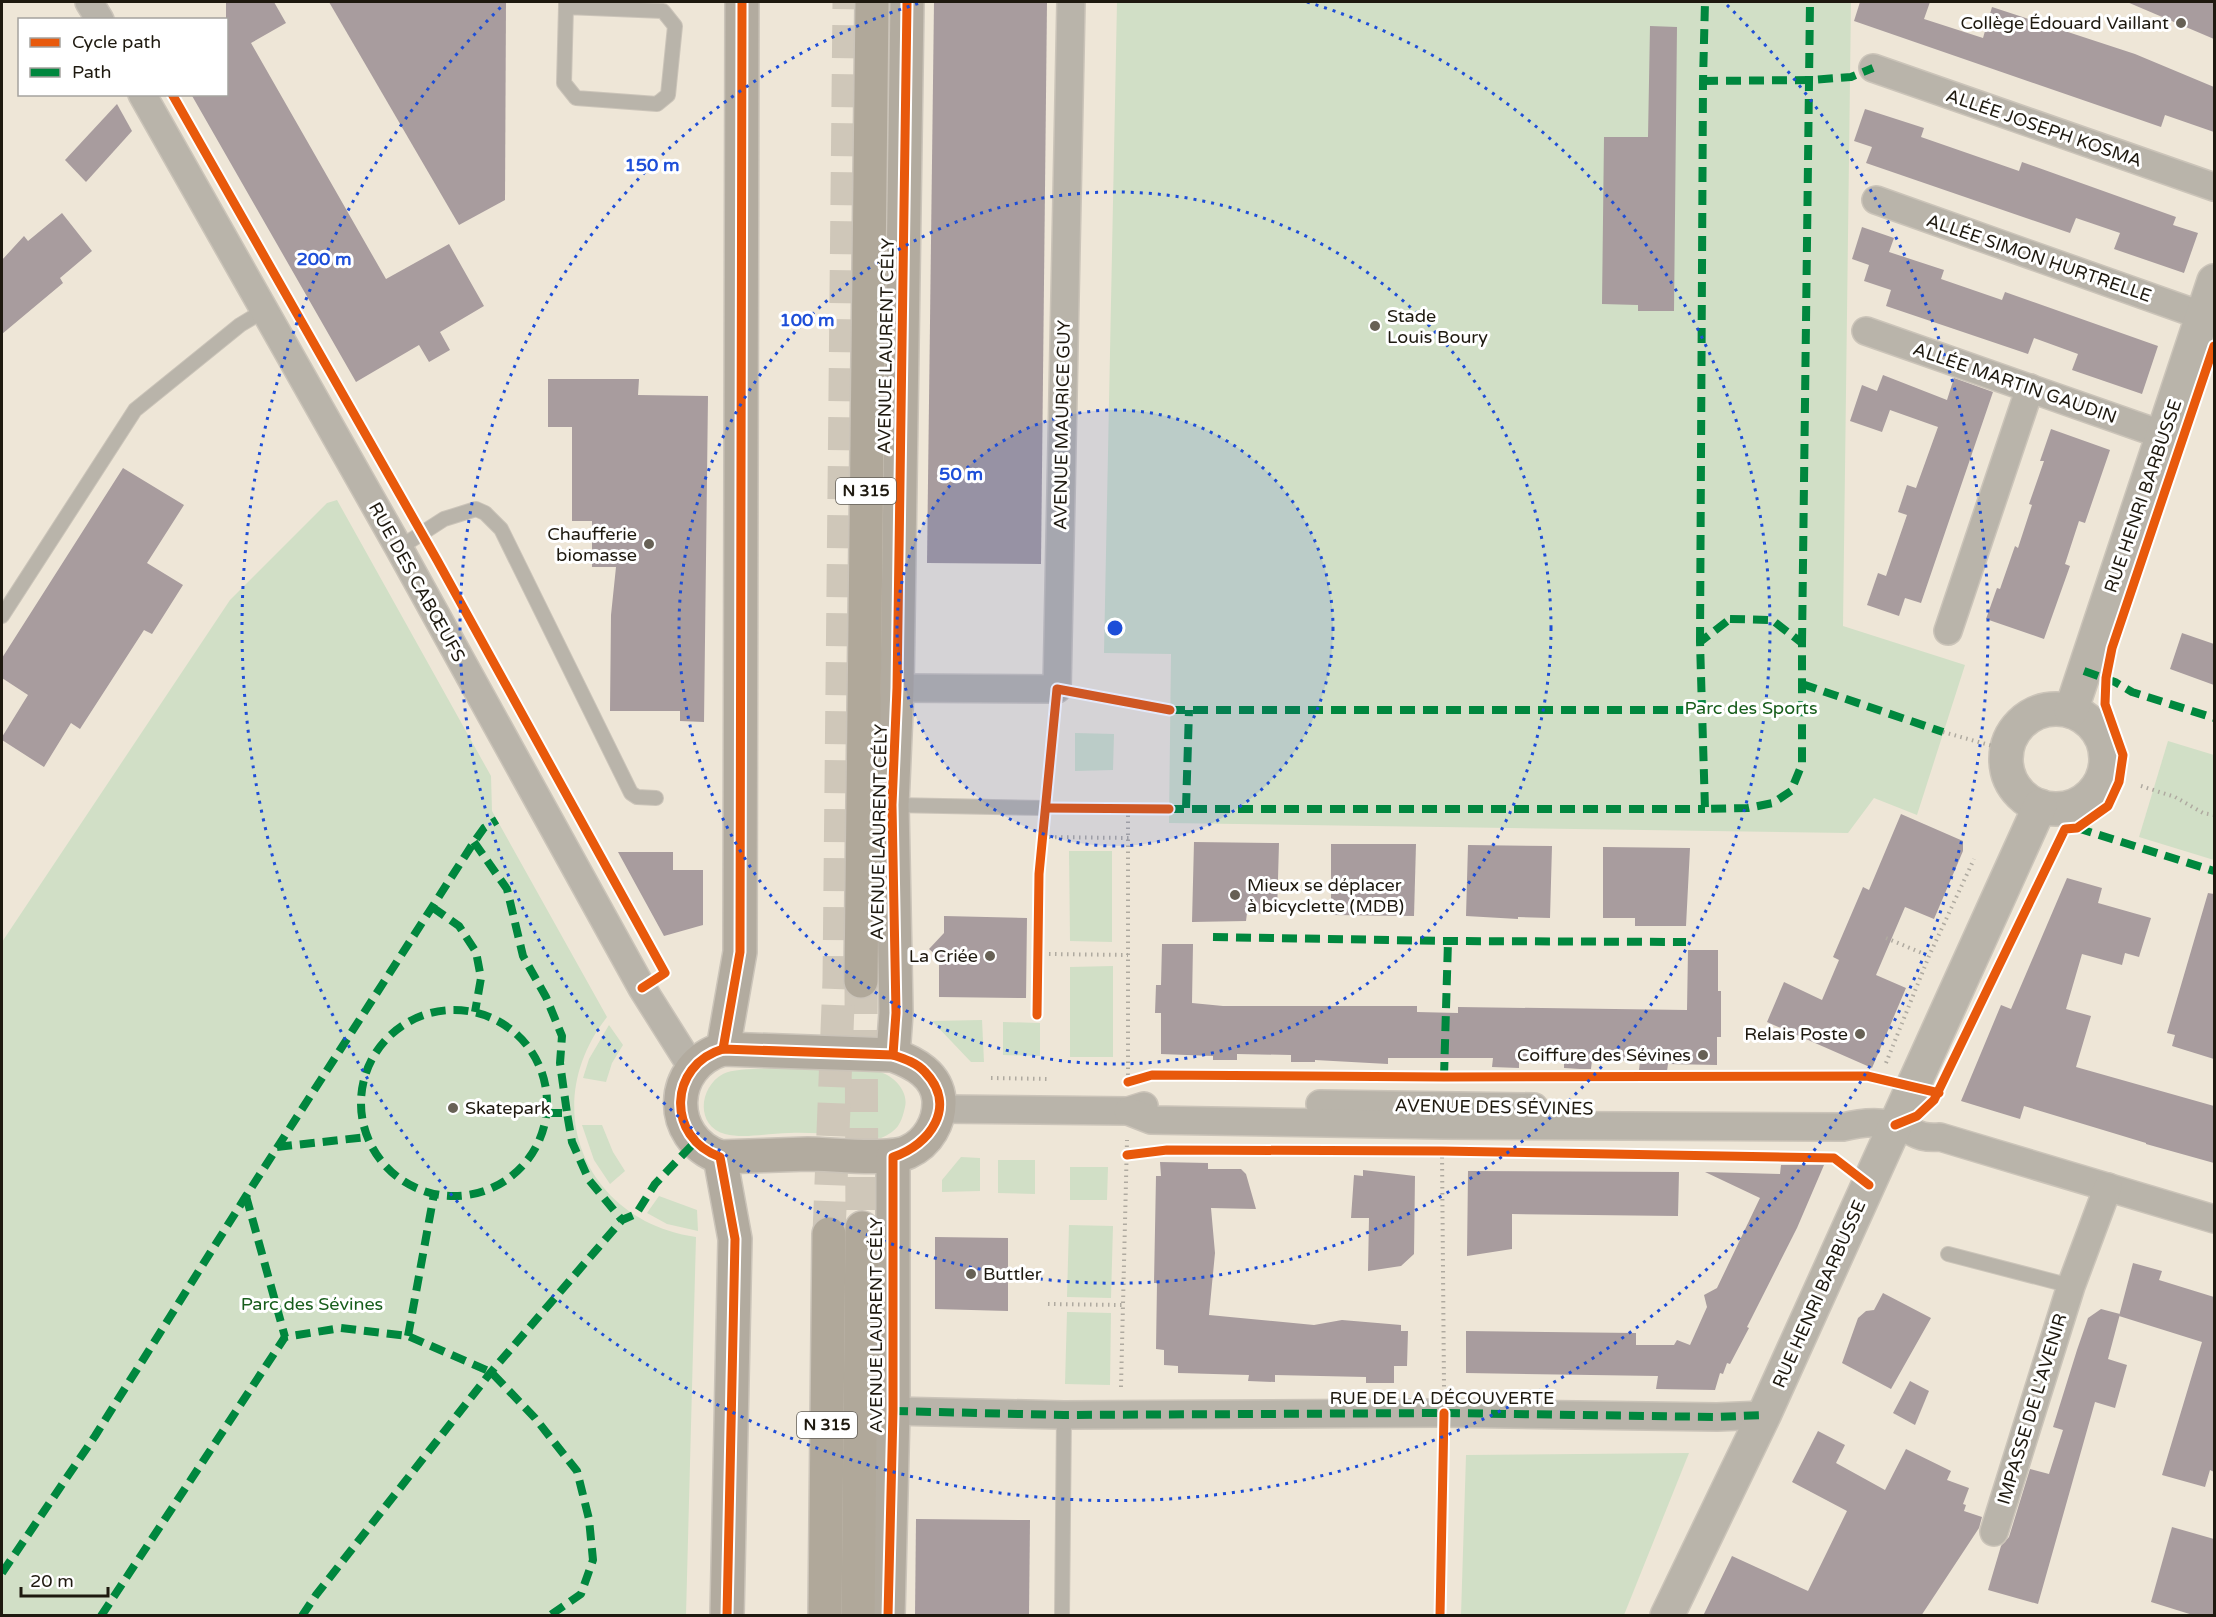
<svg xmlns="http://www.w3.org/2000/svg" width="2216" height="1617" viewBox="0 0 2216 1617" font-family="'Varela Round',sans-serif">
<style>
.green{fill:#d1dfc6}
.building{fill:#a89c9e}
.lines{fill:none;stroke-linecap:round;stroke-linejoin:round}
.trunk-tunnel{stroke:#cfc7b9;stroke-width:33;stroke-dasharray:33 16;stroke-linecap:butt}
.service-casing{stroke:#cbc4b9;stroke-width:16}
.minor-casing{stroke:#cbc4b9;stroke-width:30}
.tertiary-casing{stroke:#cbc4b9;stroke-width:36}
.primary-casing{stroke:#cbc4b9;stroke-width:36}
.trunk-casing{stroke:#cbc4b9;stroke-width:36}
.path{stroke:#afaaa0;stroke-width:4;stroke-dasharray:1.5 4.5;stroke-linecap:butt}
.service{stroke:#b9b4aa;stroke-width:14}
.minor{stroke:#b9b4aa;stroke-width:27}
.tertiary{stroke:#b9b4aa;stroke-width:33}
.primary{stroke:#b2ab9f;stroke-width:33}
.trunk{stroke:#b0a89a;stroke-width:33}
.quiet{stroke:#00873e;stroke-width:8;stroke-dasharray:15 8;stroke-linecap:butt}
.cycleway-casing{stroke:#fff;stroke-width:13}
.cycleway{stroke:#e8590c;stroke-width:9}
.ring{fill:none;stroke:#1d4ed8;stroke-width:3;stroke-dasharray:3 6}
.poi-dot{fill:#676155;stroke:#fff;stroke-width:2}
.labels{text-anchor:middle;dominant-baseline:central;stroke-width:6;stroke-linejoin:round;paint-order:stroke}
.shield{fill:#fff;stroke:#625e57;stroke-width:1.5}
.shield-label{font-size:16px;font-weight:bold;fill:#1e190f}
.poi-label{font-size:18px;fill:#1e190f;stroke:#fff;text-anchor:end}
.street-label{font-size:18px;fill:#1e190f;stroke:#fff}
.park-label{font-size:18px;fill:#175d1b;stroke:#fff}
.centre{fill:#1d4ed8;stroke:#fff;stroke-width:3}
.ring-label{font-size:18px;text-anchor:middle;font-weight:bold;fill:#1d4ed8;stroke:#fff;stroke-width:6;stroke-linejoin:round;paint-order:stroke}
</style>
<rect width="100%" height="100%" fill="#eee6d7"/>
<!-- green -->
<g class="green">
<path d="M1117,2H1851L1843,626L1965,665L1917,815L1874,798L1848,833L1169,823L1171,654L1104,653Z"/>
<path d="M337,500L491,776L492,811L607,1017C537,1106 585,1221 696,1237L686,1615H2V942L230,600L327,503Z"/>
<path d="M1075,733L1114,734L1113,770L1075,771Z"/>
<path d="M2168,741L2214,755V860L2139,837Z"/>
<path d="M1069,851H1112V942L1070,941Z"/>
<path d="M1113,966V1057H1070V967Z"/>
<path d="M982,1020L984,1062H971L932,1021Z"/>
<path d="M1003,1022L1040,1023V1056L1003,1055Z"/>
<path d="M609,1025L623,1045L612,1063L606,1082L583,1078L589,1059Z"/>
<path d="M777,1068C805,1068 850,1064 876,1071C892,1074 909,1090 905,1107C901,1125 897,1131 881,1138C851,1136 820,1132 789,1133C769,1133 745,1139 725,1134C695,1126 699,1087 723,1074C734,1068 764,1069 777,1068Z"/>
<path d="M582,1125H602L613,1152L625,1171L610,1184L594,1160Z"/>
<path d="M961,1157L980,1158V1191L942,1192V1180Z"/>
<path d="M998,1160H1035V1194L998,1193Z"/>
<path d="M1070,1167H1108L1107,1200H1070Z"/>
<path d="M659,1196L697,1210L698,1231L667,1224L647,1213Z"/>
<path d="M1069,1225L1113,1226L1111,1298L1067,1297Z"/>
<path d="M1067,1312L1111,1313L1110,1385L1065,1384Z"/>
<path d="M1689,1453L1624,1615H1461L1466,1455Z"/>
</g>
<!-- building -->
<g class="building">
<path d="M226,2H274L286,23L251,43L386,279L449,244L484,306L440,332L450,350L429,362L419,345L356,382L191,94H226Z"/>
<path d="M329,2H506L505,200L459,225Z"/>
<path d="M934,2H1047L1041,564L927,563Z"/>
<path d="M1860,2H1930L1924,19L1983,38L1992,7L2135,54L2214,87V132L2165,115L2161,127L1854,21Z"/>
<path d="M2127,2H2214V39Z"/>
<path d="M1650,26L1677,27L1674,311H1638V305L1602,304L1604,137H1648Z"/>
<path d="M117,104L132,131L86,182L65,160Z"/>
<path d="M1865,109L1924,128L1921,137L2019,171L2022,162L2176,217L2173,225L2198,233L2184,273L2114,249L2120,233L2076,218L2070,233L1866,163L1872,147L1854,141Z"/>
<path d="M62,213L92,251L60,278L63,283L2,334V260L24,236L28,241Z"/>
<path d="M1862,227L1894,238L1889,252L1944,270L1941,279L2002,300L2005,292L2158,346L2142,394L2072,370L2078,354L2034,338L2028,354L1886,306L1891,290L1864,281L1869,265L1852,259Z"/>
<path d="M1883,375L1947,400L1954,378L1993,392L1921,603L1905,598L1899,616L1867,605L1878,573L1886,576L1907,515L1898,512L1907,485L1916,488L1938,427L1890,410L1882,432L1850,421L1862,385L1877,391Z"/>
<path d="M548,379H639L638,395L708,396L704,722L680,721V711H610L611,615L616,567H592V521H572V427H548Z"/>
<path d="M2051,429L2110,450L2085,523L2079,521L2065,564L2070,566L2044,639L1986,619L1997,588L2000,589L2015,546L2018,548L2032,505L2029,504L2044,461H2040Z"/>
<path d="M123,468L184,505L147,563L183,585L152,634L144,630L80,729L71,723L44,767L2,740V737L28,695L2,678V658Z"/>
<path d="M2182,633L2214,644V685L2170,669Z"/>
<path d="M1901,814L1963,841V851L1934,919L1905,907L1876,975L1906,988L1872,1068L1767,1022L1784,982L1822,1000L1839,960L1833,957L1863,887L1869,890Z"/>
<path d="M1194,842L1279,843L1277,914L1247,913L1246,921L1192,922Z"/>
<path d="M1331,844H1416L1414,916L1331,915Z"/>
<path d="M1468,845L1552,846L1550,918L1518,917V919L1466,916Z"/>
<path d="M1603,847L1690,848L1686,926H1635V918H1603Z"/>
<path d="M618,852H673V870H703V925L664,936Z"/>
<path d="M2067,878L2102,888L2098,903L2151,918L2139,957L2125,953L2122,965L2082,954L2066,1009L2091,1016L2076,1067L2214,1106V1163L2146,1144V1143L2024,1106L2020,1119L1961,1101L2001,1005L2011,1009Z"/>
<path d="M2208,893L2214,894V1059L2172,1046L2175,1035L2167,1033Z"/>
<path d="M944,916L1027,918L1026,998L939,997V958L929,949L944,933Z"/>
<path d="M1162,944H1193L1192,1003L1223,1006H1417V1012L1458,1013V1007L1687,1010L1688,950H1718V991H1721V1037H1717V1065L1668,1064L1667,1071L1639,1070L1640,1061L1592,1060L1591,1069H1580L1564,1068V1059L1519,1058V1068L1492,1067L1493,1058H1388V1064L1315,1060V1062H1291V1055L1237,1054V1060H1213V1056L1161,1054V1013H1155L1156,985H1161Z"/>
<path d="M1160,1162L1208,1163V1169H1241L1246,1174L1256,1209L1211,1208L1215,1253L1209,1315L1314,1325L1342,1320L1401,1325V1331H1408L1407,1366H1394V1383H1366V1377L1275,1375V1382L1248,1381L1249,1375L1178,1373V1366L1164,1365V1350L1156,1349L1157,1283H1154L1156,1176H1161Z"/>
<path d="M1781,1165H1824L1797,1228L1747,1327L1749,1328L1730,1364L1727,1363L1723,1374L1720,1373L1715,1390L1656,1389L1658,1376L1466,1373V1331L1636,1333V1345H1674L1677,1340L1690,1345L1707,1307L1704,1295L1717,1288L1760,1198L1705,1172L1780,1174Z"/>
<path d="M1363,1170L1415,1176L1414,1254L1401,1266L1368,1271L1369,1218H1351L1354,1175L1363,1176Z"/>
<path d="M1468,1171L1679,1172L1678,1216L1512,1214V1249L1467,1256Z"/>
<path d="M935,1237L1008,1238V1311L935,1309Z"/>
<path d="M2133,1263L2162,1271L2159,1280L2214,1297V1472L2210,1470L2205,1487L2162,1475L2202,1342L2119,1316Z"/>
<path d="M1883,1293L1931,1318L1891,1389L1842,1363L1858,1318L1866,1311L1874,1310Z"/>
<path d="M2101,1309L2120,1314L2108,1359L2127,1365L2115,1408L2095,1402L2038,1604L1988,1590L2001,1546L2009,1537L2030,1469L2049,1474L2063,1430L2053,1427L2077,1350L2088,1318Z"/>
<path d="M1910,1381L1929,1391L1915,1425L1893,1413Z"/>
<path d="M1818,1431L1845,1445L1836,1463L1885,1490L1906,1449L1951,1471L1947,1480L1969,1488L1963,1504L1966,1505L1964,1511L1982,1517L1979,1528L1921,1616H1703L1732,1556L1808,1591L1847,1511L1792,1482Z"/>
<path d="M916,1519L1030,1520L1029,1616H915Z"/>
<path d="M2172,1527L2214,1539V1616H2196L2151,1602Z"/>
</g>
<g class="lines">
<!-- trunk-tunnel -->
<g class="trunk-tunnel">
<path d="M861,981L862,1228"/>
<path d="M829,1234L839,980L849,2"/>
</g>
<defs>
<g id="service">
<path d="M566,7L663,11L675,26L668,95L657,104L576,98L564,83L566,7V2"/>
<path d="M399,548L444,519L476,509L485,513L501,529L631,793L637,797L656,798"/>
<path d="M2,616L135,410L240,325L265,310"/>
<path d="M893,805L1046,808"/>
<path d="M1948,1254L2071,1286"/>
<path d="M1062,1616L1064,1415"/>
</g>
<g id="minor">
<path d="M89,2L100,20"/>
<path d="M1873,68L2214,187"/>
<path d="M142,94L399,548L642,988L693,1069"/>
<path d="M1876,200L2203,316"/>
<path d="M1866,331L2163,435"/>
<path d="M1948,631L2030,388"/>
<path d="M897,688L1057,689L1071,2"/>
<path d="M1320,1104L1534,1107"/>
<path d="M939,1109L1128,1111L1144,1106"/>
<path d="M1128,1111L1151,1120L1443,1125L1843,1127C1858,1123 1878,1121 1895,1125C1915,1130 1915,1139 1940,1137L2214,1219"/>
<path d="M893,1411L1064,1415L1444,1413L1717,1417L1764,1415"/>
<path d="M1994,1532L2071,1286L2108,1187"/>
</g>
<g id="tertiary">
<circle cx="2056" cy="759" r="50"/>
<path d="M2071,711L2214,281"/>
<path d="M1667,1616L1764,1415L2040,806"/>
</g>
<g id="primary">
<path d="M723,1049L740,952L742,2"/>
<path d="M723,1049L893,1055C915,1063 937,1075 939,1100C940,1122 928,1143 908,1152C888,1161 833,1154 808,1154C779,1155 749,1156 720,1157C666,1138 668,1065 723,1049Z"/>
<path d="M893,1055L896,1013L892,805L897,688L907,2"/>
<path d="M720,1157L735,1239L727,1616"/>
<path d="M888,1616L893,1411V1157"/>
</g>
<g id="trunk">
<path d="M861,981L872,2"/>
<path d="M825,1616L829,1234"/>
<path d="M858,1616L862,1228"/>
</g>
</defs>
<!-- service casing -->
<use href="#service" class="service-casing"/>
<!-- minor casing -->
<use href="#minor" class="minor-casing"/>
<!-- tertiary casing -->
<use href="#tertiary" class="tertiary-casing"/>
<!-- primary casing -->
<use href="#primary" class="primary-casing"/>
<!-- trunk casing -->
<use href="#trunk" class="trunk-casing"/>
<!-- path -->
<g class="path">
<path d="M1084,694L1170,710"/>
<path d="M1943,732L2007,750"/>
<path d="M2141,786L2175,797L2203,813L2214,815"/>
<path d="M1048,787L1054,717"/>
<path d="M1065,808L1169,809"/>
<path d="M1043,837L1129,838"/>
<path d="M1886,938L1929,956"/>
<path d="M1049,954L1128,955"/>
<path d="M1037,1015L1039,874L1044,827"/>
<path d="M1886,1063L1929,956L1974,859"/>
<path d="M991,1078L1049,1079"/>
<path d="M1128,1081V809"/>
<path d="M1442,1151L1444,1387"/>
<path d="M1048,1304L1123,1305"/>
<path d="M1121,1387L1127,1140"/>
</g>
<!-- service -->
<use href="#service" class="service"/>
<!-- minor -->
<use href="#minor" class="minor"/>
<!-- tertiary -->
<use href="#tertiary" class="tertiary"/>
<!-- primary -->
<use href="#primary" class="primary"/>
<!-- trunk -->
<use href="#trunk" class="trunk"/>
<!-- quiet -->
<g class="quiet">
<path d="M1703,81L1810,80L1851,77L1873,68"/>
<path d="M1730,619L1772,620L1802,643V764L1791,791L1773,803L1748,808L1705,809L1700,642Z"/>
<path d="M1700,642L1703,81L1705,2"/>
<path d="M1802,643L1810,2"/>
<path d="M2084,671L2115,682L2132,692L2214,718"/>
<path d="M1802,684L1943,732"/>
<path d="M1170,710H1701"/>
<path d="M1186,808L1189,710"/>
<path d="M1169,809H1705"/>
<path d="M2077,828L2214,871"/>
<path d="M474,842L507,889L523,956L546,997L562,1036L560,1063L567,1113"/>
<path d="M432,907L459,926L476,952L481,978L475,1012"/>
<path d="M1213,937L1448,941L1686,942"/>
<circle cx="454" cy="1103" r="93"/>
<path d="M1444,1077L1448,941"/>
<path d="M547,1113H567L572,1142L589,1180L622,1220"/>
<path d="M277,1147L367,1137"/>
<path d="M246,1196L285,1337"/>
<path d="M408,1336L434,1194"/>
<path d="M893,1411L1064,1415L1444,1413L1717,1417L1764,1415"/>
<path d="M2,1573L95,1436L246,1196L474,842L484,828L497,820"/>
<path d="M101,1616L285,1337L341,1328L408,1336L491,1372L535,1418L577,1471L589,1519L593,1560L581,1594L549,1616"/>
<path d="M302,1616L316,1595L491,1372L622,1220L636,1214L655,1184L695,1142"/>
</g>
<defs>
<g id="cycleway">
<path d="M172,94L437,560L665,973L642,988"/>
<path d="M1046,808L1169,809"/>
<path d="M1037,1015L1039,874L1057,689L1170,710"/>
<path d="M723,1049L740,952L742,2"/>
<path d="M893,1055L896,1013L892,805L897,688L907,2"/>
<path d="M1128,1082L1152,1075L1444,1077L1867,1076L1939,1093"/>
<path d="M1895,1125L1917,1116L1934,1100L2065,829L2077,828L2108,806L2119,782L2123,755L2105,704L2106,678L2112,648L2214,346"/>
<path d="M1127,1155L1167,1150L1442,1151L1834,1158L1869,1185"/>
<path d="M727,1616L735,1239L720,1157C666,1138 668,1065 723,1049L893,1055C905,1059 917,1063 925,1072C958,1106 930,1145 893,1157V1411L888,1616"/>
<path d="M1440,1616L1444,1413"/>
</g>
</defs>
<!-- cycleway casing -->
<use href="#cycleway" class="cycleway-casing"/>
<!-- cycleway -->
<use href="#cycleway" class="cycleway"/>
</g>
<!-- distance rings -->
<circle cx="1115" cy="628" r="218" fill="#1d4ed8" fill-opacity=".12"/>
<g class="ring">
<circle cx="1115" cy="628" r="218"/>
<circle cx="1115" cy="628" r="436"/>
<path d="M1307 2A655 655 0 1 1 923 2"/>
<path d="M1727 5A873 873 0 1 1 503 5"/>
</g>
<!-- markers -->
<g class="poi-dot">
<circle cx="2181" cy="23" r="6"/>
<circle cx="1375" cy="326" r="6"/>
<circle cx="649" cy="544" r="6"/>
<circle cx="1235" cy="895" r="6"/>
<circle cx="990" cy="956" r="6"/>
<circle cx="1860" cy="1034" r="6"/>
<circle cx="1703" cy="1055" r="6"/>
<circle cx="453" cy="1108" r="6"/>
<circle cx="971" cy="1274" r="6"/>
</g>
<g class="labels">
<!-- shield labels -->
<g class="shield">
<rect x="836" y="478" width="60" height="26" rx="4.5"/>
<rect x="797" y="1412" width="60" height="26" rx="4.5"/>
</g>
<g class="shield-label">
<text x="866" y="491">N 315</text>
<text x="827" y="1425">N 315</text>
</g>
<!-- poi labels -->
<g class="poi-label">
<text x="2169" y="23">Collège Édouard Vaillant</text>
<text x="1387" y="316" text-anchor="start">Stade<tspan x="1387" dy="21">Louis Boury</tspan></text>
<text x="637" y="534">Chaufferie<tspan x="637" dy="21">biomasse</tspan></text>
<text x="1247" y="885" text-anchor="start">Mieux se déplacer<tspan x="1247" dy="21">à bicyclette (MDB)</tspan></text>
<text x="978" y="956">La Criée</text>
<text x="1848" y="1034">Relais Poste</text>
<text x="1691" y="1055">Coiffure des Sévines</text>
<text x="465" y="1108" text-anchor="start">Skatepark</text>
<text x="983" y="1274" text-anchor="start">Buttler</text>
</g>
<!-- street labels -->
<g class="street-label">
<text transform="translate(2044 128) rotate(19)">ALLÉE JOSEPH KOSMA</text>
<text transform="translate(2039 258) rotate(19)">ALLÉE SIMON HURTRELLE</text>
<text transform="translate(886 346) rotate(-89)">AVENUE LAURENT CÉLY</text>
<text transform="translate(2015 383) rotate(19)">ALLÉE MARTIN GAUDIN</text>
<text transform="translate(1062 425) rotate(-89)">AVENUE MAURICE GUY</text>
<text transform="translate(2143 496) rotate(-71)">RUE HENRI BARBUSSE</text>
<text transform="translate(417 582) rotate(61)">RUE DES CABŒUFS</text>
<text transform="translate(879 832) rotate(-89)">AVENUE LAURENT CÉLY</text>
<text transform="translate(1494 1107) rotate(1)">AVENUE DES SÉVINES</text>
<text transform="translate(1819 1294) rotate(-66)">RUE HENRI BARBUSSE</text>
<text transform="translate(876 1325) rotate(-90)">AVENUE LAURENT CÉLY</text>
<text x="1442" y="1398">RUE DE LA DÉCOUVERTE</text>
<text transform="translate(2032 1409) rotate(-73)">IMPASSE DE L'AVENIR</text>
</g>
<!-- park labels -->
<g class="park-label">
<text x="1751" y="708">Parc des Sports</text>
<text x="312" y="1304">Parc des Sévines</text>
</g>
</g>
<circle cx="1115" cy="628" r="9" class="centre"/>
<g class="ring-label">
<text x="652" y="171">150 m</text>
<text x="324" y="265">200 m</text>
<text x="807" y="326">100 m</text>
<text x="961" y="480">50 m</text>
</g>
<!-- border -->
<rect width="2216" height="1617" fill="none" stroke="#1e190f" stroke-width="6"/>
<!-- legend -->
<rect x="18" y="18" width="210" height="78" fill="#ffffff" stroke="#a5a39f" stroke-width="1.5"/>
<rect x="30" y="38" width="30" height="9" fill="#e8590c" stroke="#a5a39f" stroke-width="1.5"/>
<text x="72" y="48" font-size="18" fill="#1e190f">Cycle path</text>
<rect x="30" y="68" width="30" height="9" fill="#00873e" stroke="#a5a39f" stroke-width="1.5"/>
<text x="72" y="78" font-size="18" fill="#1e190f">Path</text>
<!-- scale -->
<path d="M21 1587v9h87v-9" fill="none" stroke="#1e190f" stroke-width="3"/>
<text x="30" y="1587" font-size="18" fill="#1e190f" stroke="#ffffff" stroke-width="4.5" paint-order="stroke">20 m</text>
</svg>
